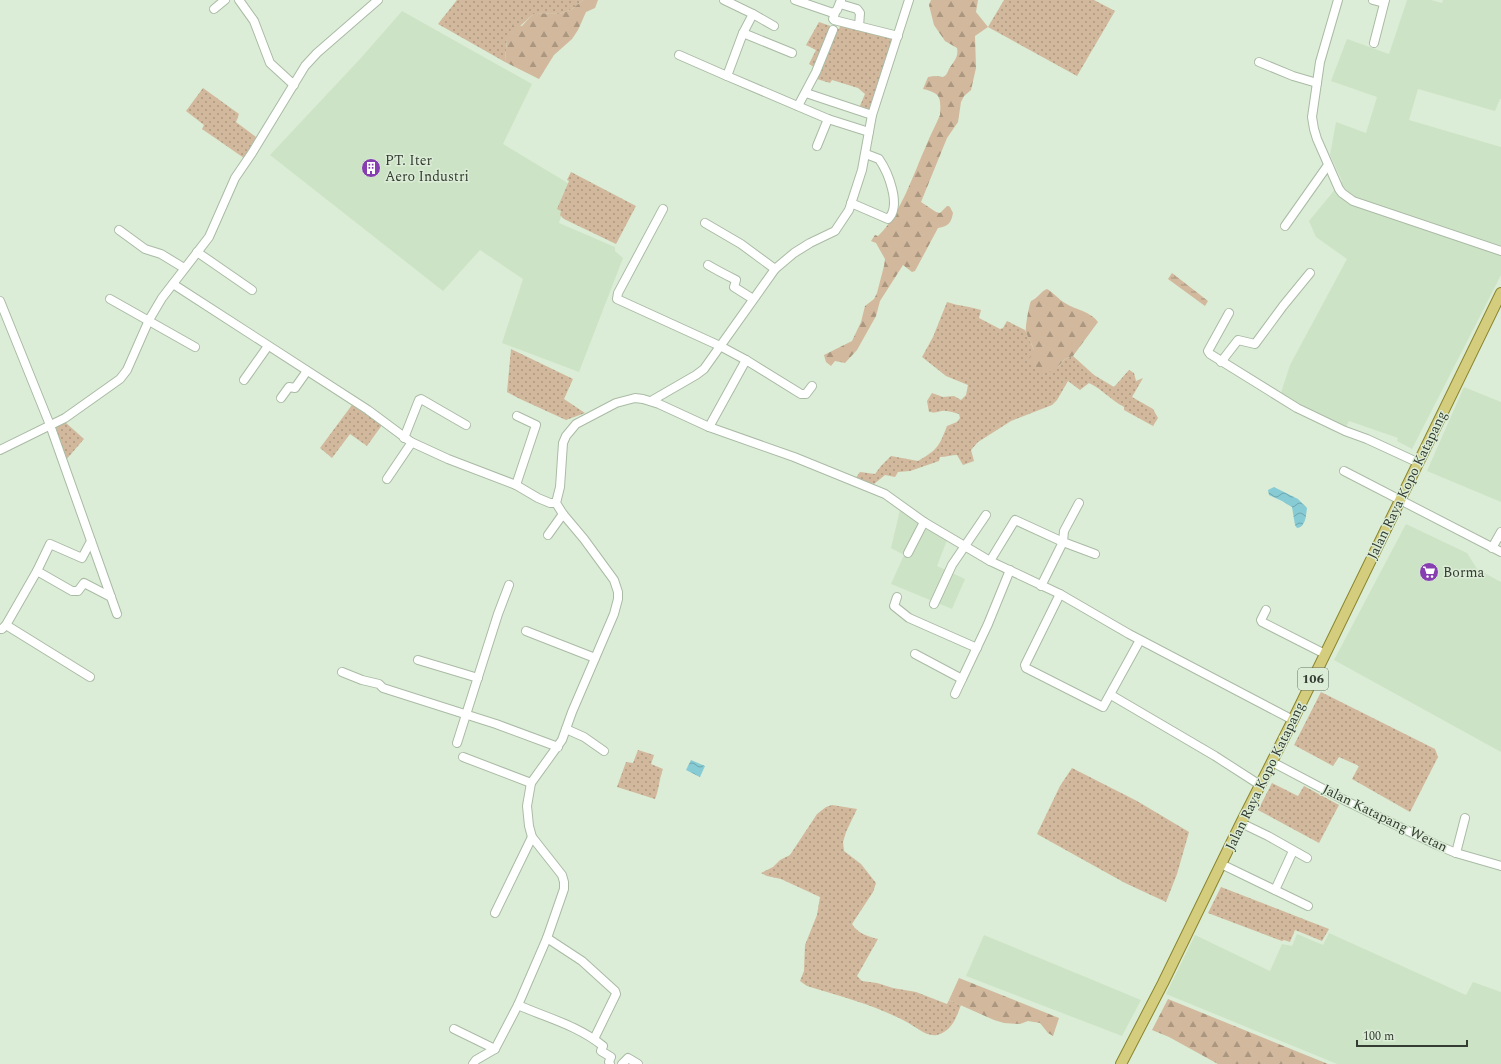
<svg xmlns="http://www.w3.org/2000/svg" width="1501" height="1064" viewBox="0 0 1501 1064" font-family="Spectral,serif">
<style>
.built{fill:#cde3c6}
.grass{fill:url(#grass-dots)}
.forest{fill:url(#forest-firs)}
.wetland{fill:url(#wetland-marsh)}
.water{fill:url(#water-waves)}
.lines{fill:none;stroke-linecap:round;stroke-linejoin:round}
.minor-casing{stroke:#aabba5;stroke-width:10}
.major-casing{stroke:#8a842c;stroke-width:12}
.minor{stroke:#fff;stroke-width:8}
.major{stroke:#d4cd7e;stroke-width:10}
.labels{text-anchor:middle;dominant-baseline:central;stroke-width:3;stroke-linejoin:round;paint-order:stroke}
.shield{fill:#dbedd6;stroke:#677164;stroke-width:1}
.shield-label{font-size:13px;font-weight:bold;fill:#353c33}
.poi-label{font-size:14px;fill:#353c33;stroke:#dbedd6;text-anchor:start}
.street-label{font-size:14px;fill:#353c33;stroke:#dbedd6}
</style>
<defs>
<pattern id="grass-dots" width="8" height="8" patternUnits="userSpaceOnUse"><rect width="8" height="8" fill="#d2b89c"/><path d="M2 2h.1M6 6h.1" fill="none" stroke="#ab9780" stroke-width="1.8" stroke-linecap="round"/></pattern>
<pattern id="forest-firs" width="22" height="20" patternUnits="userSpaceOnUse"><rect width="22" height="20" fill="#d2b89c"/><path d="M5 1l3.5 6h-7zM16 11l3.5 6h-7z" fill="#ab9780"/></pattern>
<pattern id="wetland-marsh" width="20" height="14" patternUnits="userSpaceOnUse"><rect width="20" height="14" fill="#d2b89c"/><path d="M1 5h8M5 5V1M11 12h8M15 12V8" fill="none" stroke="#ab9780"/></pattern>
<pattern id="water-waves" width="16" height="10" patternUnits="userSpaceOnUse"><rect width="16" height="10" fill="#87cbd5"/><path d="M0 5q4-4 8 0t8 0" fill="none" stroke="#6fa6ad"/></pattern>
</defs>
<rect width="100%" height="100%" fill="#dbedd6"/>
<!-- built -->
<g class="built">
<path d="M1407,0H1431L1442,3L1443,0H1501V99H1500L1495,111L1418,89L1409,120L1501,147V275L1412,449L1397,441L1398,438L1349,421L1346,427L1280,396L1290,365L1347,259L1316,237L1309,221L1342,181L1330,155L1336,122L1366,133L1377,97L1331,81L1347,39L1389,54Z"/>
<path d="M402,11L532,84L503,144L571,185L559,223L615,247V251L623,258L579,372L502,343L523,279L480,250L443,291L270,155L360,59Z"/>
<path d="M1464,387L1501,402V502L1427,471Z"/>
<path d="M900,510L947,540L937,566L965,579L952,609L891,584L904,555L891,548Z"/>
<path d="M1406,524L1467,553L1477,569L1501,582V752L1334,660Z"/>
<path d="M1329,933L1466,995L1473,982L1501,992V1064H1337L1166,994L1195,935L1270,971L1282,944L1292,946L1297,934L1323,945Z"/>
<path d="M984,935L1141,1000L1122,1036L966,976Z"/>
</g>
<!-- grass -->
<g class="grass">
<path d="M457,0H583L572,9L560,14L536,13L530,17L507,38L505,62L438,24Z"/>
<path d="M1004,0H1094L1115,11L1077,76L988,27Z"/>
<path d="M843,20L896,35L870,113L859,108L865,94L858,88L832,80L830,83L814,78L819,70L809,64L816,50L806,45L819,22L839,29Z"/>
<path d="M203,88L239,114L236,122L256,137L244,158L202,129L204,125L186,111Z"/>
<path d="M571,172L636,206L616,244L564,219L560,215L561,211L557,209L569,181L567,180Z"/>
<path d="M947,302C958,306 969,306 981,310L979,318L1000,329L1003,328L1007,321L1025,330L1034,350L1058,367L1065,359L1073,356L1094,375L1114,387L1129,370L1134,373L1136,381L1143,378L1132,397L1153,409L1158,418L1153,426L1124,410V407C1111,400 1102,389 1089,383L1080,390L1068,381L1057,400L1052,405L1011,421L978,442L971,450L974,461L963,465L957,455C951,455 946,457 940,457L939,461L910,471L898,472L895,477L885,475L874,484L855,479L860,472L875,474L881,466L891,456L918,461C937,450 939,447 947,426L957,422L960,418L959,414C954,413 948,410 942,411C936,412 936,413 929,412L927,401L932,393L943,397L954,396L961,400L966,395L968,385L946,376L922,357L933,337Z"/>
<path d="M511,349L573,379L564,399L585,413L566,420L518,398L507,392Z"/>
<path d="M352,405L382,425L367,446L350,434L332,458L320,448Z"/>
<path d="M65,422L84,439L65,461L54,428Z"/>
<path d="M1321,692L1435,749L1438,757L1410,812L1352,779L1359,766L1339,757L1333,766L1294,745Z"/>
<path d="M638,750L654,755L651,764L663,769C659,779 659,790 655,799L617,787L626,762L633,763Z"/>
<path d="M1072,768L1137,801L1189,832L1177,874L1166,902L1125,883L1037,834L1060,786Z"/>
<path d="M1272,783L1298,796L1304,786L1339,805L1319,843L1258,810Z"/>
<path d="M832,805L857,809L846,832L843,842L844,851L861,864L876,883L873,892L852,924C857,933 869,937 878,939L857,976L862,981L877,983L893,988L916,992L947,1004L949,1000L961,1005C956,1018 952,1031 937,1035C926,1037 915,1026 905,1021C874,1005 840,996 807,986L800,981L804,971L805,945L817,915L820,897L781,879L767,876L761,873L773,867L780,860L790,855L817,814L826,807Z"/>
<path d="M1221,887L1329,929L1322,941L1295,930L1290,942L1284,940L1282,941L1208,913Z"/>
</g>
<!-- forest -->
<g class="forest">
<path d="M583,0H598L595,8L586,12L578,30L572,39L554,55L539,79L505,62L507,38L513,24L522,26L530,17L536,13L560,14L572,9Z"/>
<path d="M931,0H978L976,12L988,27L975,36L976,68L971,90L964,96L961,102L958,122L947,138L921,202L936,212L940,213L947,206L950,207L953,213C951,223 949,226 938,228L915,271L912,272L903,265L880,301L876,316L857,350L845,363L835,361L831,366L826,362L824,355L852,341L861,322L865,306L874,299L877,293L884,266L885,259L876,243L871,241L875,235L878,236C900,216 914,173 926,146C930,135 936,125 940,115C941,98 941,93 923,89L928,77L934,76L943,77C947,75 947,73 949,69C953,62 959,58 957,48L945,41L934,25L929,5Z"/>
<path d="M1047,289C1054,293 1058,299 1065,303C1076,310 1090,311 1098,322L1073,356L1065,359L1053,372L1042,371L1028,361L1034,350C1032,344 1028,338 1026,332C1025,328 1029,305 1031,301C1038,298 1041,291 1047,289Z"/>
<path d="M959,978L1059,1018L1053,1036L1048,1033L1040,1023L1028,1021L1020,1024L1004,1023L994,1020L949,1000Z"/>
<path d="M1168,999L1328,1064H1218L1169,1037L1152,1030Z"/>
</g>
<!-- wetland -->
<path class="wetland" d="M1172,273L1208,301L1205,306L1168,279Z"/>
<!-- water -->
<g class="water">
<path d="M1274,487L1298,499L1307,508C1306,515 1306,527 1297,528L1295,525L1292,507L1282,501L1269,495L1268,490Z"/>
<path d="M691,760L705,766L700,777L686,770Z"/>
</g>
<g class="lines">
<defs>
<g id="minor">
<path d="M239,0L254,21L270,63L294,85"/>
<path d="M724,0L753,14L743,33L727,76L828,119L869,132"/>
<path d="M795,0L833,13L837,10L841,0"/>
<path d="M1338,0L1320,62L1312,117L1314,129L1317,139L1339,189L1342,193L1353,201L1501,251"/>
<path d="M1373,0L1384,3"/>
<path d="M840,4L857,9L860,13L859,26"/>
<path d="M214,9L225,0"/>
<path d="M835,13L833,19L834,20L898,36"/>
<path d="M753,14L774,26"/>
<path d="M743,33L792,53"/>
<path d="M1374,43L1385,0"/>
<path d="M679,55L727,76"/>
<path d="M1259,62L1293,76L1317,83"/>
<path d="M806,93L872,115"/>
<path d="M798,106L816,72L833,30"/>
<path d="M817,146L828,119"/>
<path d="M851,203L888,219C902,206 888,172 879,159L866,154"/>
<path d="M663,209L618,293L617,299L720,346L746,360L801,394H806L812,386"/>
<path d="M705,223L741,244L775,269"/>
<path d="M1285,226L1328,165"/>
<path d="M119,230L145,249L161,254L184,268"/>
<path d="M197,252L252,290"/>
<path d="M708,265C718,271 726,275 736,280L734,287L753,299"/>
<path d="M173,284L368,410L411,442L448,459L516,485L538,498L550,503H556"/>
<path d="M110,299L195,347"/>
<path d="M0,301L50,425L117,614"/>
<path d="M1229,313L1208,351L1210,354L1297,408L1345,431L1367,439L1419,463"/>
<path d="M1221,362L1238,340L1255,344L1283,306L1310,273"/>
<path d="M244,380L268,346"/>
<path d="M281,398L289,387L295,388L307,371"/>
<path d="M651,401L696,375L704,369L775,269L794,253L810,243L835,231L849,210L862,170L872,115L909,0"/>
<path d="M709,427L746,360"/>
<path d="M404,438L419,400L421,399L466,425"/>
<path d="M0,450L65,418L120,379L127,370L149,320L162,298L209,237L235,178L252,153L305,66L317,53L378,0"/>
<path d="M1344,471L1501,552"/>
<path d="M387,479L410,445L411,442"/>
<path d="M516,485L536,425L517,416"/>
<path d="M548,535L563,514"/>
<path d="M1492,548L1501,532"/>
<path d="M908,553L924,522"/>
<path d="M990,561L1015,520L1063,542L1095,554"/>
<path d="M37,571L50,544L82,558L91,541"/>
<path d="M1041,586L1063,542L1064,531L1079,503"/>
<path d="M1060,594L1025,665L1026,668L1103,707L1140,640"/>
<path d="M897,597L894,606L909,618L977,648"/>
<path d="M934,604L952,565L986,515"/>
<path d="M1266,610L1261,620L1262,622L1325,654"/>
<path d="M6,625L90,677"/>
<path d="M0,629H2L6,625L37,571L72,591H78L84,583L111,597"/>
<path d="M526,631L595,658"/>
<path d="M915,654L962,679L988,624L1010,570"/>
<path d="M418,660L478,678"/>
<path d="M342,672L362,680L379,684L383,688L496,724L558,747"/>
<path d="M955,694L962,679"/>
<path d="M1111,695L1215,756L1260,785"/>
<path d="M566,729L584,737L604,751"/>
<path d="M457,743L498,614L509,585"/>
<path d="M463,757L531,783"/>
<path d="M1272,762L1348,802L1437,845L1456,853L1501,866"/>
<path d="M1241,823L1268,836L1307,858"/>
<path d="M1456,853L1465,818"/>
<path d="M1221,864L1308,906"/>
<path d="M1275,890L1293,851"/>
<path d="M495,913L532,837"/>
<path d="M547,938L582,961L615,991L616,994L594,1039"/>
<path d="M518,1005C547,1018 577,1025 603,1046L601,1051L611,1057L609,1062L610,1064"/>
<path d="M454,1029L495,1049"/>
<path d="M473,1064L476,1060L495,1049L518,1005L547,938L564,889V882L562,875L532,837L529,826L527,806L531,783L562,740L572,712L614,614L618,599V592L614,580L584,539L563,514L556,503L560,487L563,443L566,436L576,424L616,403L635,398L643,399L659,404L709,427L794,457L885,494L924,522L990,561L1060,594L1129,634L1293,720"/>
<path d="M622,1064L628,1058L638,1064"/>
</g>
<path id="major" d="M1121,1064L1163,983L1241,823L1293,720L1501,293"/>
</defs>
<!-- minor casing -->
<use href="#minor" class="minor-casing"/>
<!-- major casing -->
<use href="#major" class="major-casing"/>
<!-- minor -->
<use href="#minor" class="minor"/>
<!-- major -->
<use href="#major" class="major"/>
</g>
<!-- icons -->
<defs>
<symbol id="building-disc" viewBox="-11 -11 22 22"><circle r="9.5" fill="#863eb1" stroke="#dbedd6"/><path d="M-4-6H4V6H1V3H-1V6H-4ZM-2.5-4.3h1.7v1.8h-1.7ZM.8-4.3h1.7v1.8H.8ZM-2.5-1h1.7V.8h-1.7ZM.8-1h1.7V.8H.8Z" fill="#fff"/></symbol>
<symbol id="supermarket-disc" viewBox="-11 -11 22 22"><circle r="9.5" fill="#863eb1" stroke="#dbedd6"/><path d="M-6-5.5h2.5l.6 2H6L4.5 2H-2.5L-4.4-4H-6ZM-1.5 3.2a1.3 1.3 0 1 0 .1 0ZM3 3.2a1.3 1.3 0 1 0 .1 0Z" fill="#fff"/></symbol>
</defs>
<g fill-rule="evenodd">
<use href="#building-disc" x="360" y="157" width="22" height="22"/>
<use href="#supermarket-disc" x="1418" y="561" width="22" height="22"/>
</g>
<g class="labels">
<!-- shield labels -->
<rect class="shield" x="1298" y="668" width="30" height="22" rx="3"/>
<g class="shield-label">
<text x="1313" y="679">106</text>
</g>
<!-- poi labels -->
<g class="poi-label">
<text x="385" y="160">PT. Iter<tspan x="385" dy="16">Aero Industri</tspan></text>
<text x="1443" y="572">Borma</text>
</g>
<!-- street labels -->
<g class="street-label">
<text transform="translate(1407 485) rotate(-64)">Jalan Raya Kopo Katapang</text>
<text transform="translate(1265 776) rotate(-64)">Jalan Raya Kopo Katapang</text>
<text transform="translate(1385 818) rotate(26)">Jalan Katapang Wetan</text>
</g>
</g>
<!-- scale -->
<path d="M1357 1040v6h110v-6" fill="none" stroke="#353c33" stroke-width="2"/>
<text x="1363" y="1040" font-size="12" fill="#353c33" stroke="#dbedd6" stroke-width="3" paint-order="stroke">100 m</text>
</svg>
